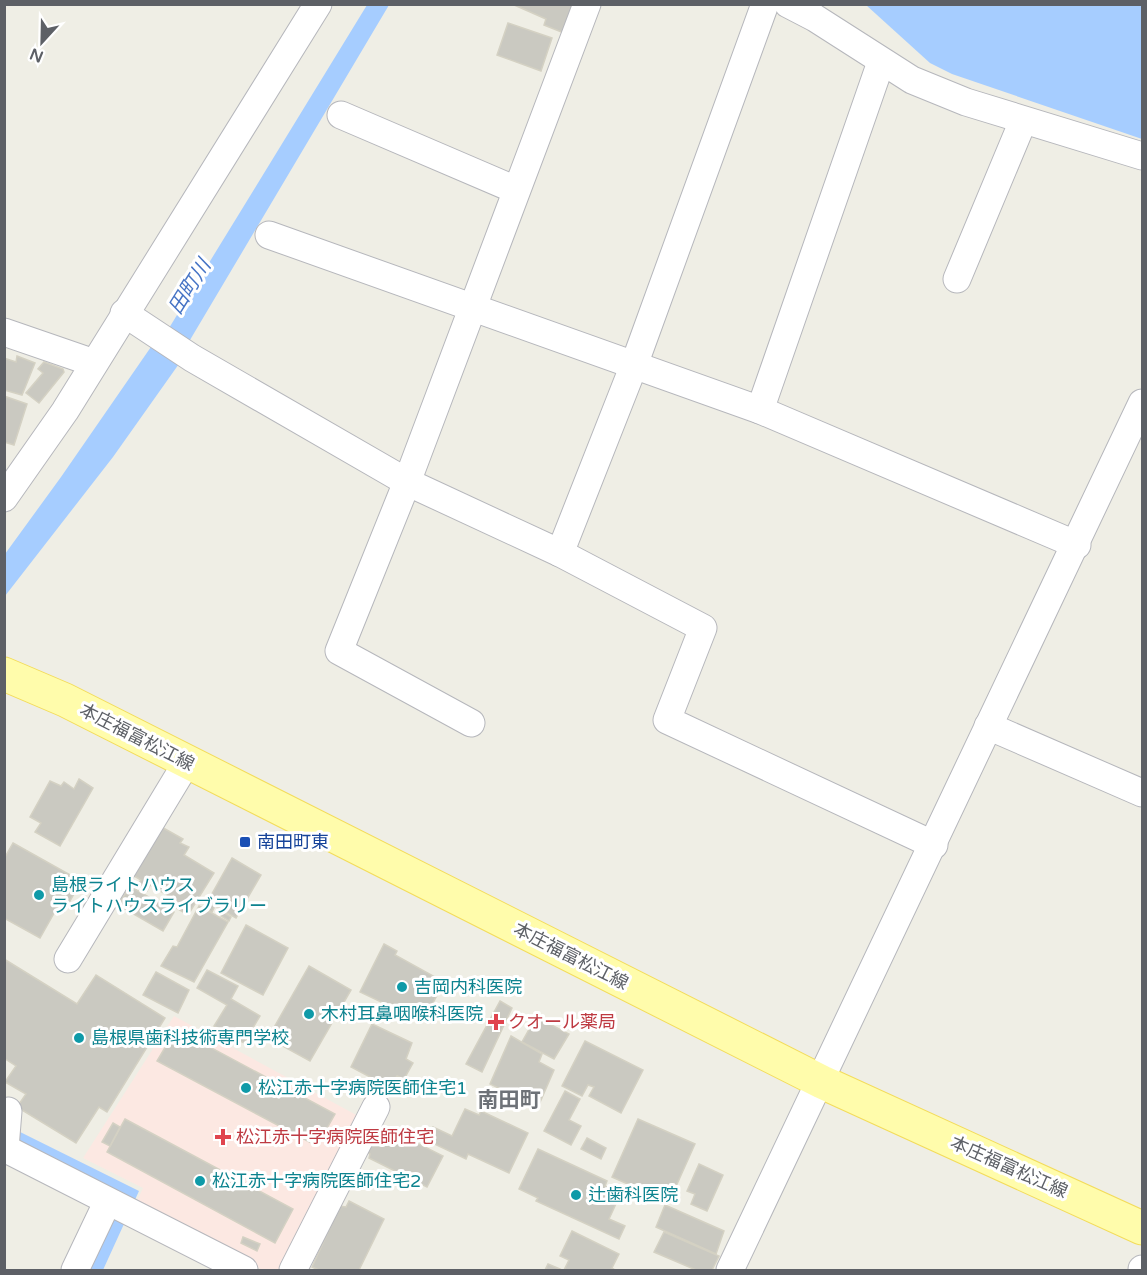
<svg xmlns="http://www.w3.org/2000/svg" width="1147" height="1275" viewBox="0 0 1147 1275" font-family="'Varela Round','Noto Sans JP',sans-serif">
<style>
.medical{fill:#fce8e2}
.water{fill:#a6cdff}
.building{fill:#cac9c1;stroke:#d4d1c3;stroke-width:1.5}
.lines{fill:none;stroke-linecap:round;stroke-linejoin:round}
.minor-casing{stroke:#b6b7bc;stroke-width:29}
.major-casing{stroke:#f3dc5b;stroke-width:35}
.minor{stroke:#fff;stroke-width:27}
.major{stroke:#fffcab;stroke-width:33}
.transit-dot{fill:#1a4fb4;stroke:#fff;stroke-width:2}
.culture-dot{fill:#0f9aa8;stroke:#fff;stroke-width:2}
.health-dot{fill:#e0444e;stroke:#fff;stroke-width:2}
.labels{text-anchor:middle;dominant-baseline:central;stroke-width:6;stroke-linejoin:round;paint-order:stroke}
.street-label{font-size:18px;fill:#5d6066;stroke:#fff}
.transit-label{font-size:18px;fill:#164399;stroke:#fff;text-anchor:start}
.culture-label{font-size:18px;fill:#0d838f;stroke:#fff;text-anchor:start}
.health-label{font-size:18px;fill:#be3a42;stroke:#fff;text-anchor:start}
.water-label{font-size:20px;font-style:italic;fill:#4674c5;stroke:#fff}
.quarter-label{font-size:21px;font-weight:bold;fill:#6e7278;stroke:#fff}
</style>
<rect width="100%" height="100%" fill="#efeee5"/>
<!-- medical -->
<path class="medical" d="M174,1016L360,1117L283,1270H263L135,1205L143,1188L83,1158Z"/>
<!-- water -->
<g class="water">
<path d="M367,5H389L187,345L181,361L113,457L5,596V554L61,477L153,344L166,333Z"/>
<path d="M866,5H1142V139L952,74L930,63Z"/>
<path d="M4,1124L139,1191L103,1270H80L118,1196L5,1140Z"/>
</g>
<!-- building -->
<g class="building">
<path d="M512,4H575L564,33L544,25L546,19Z"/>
<path d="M508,23L552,38L541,71L497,55Z"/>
<path d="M17,356L35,363L22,395L4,390V358L16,362Z"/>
<path d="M44,362L63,369L64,372L39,403L26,393L43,373L38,369Z"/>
<path d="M4,396L27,404L14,445L4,442Z"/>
<path d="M79,779L93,788L60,846L35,832L41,823L30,817L50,781L61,786L64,782L74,789Z"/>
<path d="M158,825L183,839L180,843L189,847L184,855L214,873L188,915L168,903L171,897L150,885L147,891L137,886L141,880L129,873Z"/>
<path d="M13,843L81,881L64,912L57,908L40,938L4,918V859Z"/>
<path d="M232,858L261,875L236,918L215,906L212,912L204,908Z"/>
<path d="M130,886L174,912L163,931L118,905Z"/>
<path d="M199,906L228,922L194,982L161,966L173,946L177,947Z"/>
<path d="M223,912L231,917L229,921L221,916Z"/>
<path d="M246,925L288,948L263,995L221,973Z"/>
<path d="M384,944L397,951L395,955L444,982L423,1022L360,992Z"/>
<path d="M4,959L77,1004L96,975L165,1018L107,1112L99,1107L76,1143L17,1107L26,1094L5,1082L16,1066L4,1058Z"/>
<path d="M309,966L351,990L310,1061L268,1038Z"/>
<path d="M207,970L238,986L231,999L260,1016L244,1043L214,1026L227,1005L197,988Z"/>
<path d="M156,972L189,990L178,1013L143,995Z"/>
<path d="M500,1001L512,1008L482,1072L466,1064Z"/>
<path d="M536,1017L569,1034L554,1059L522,1042Z"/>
<path d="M372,1024L412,1043L406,1059L413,1063L404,1079L397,1076L382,1096L369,1088L374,1079L351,1067Z"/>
<path d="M176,1029L335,1114L317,1146L157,1061Z"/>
<path d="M511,1036L542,1054L539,1062L554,1070L538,1107L490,1084Z"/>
<path d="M585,1041L643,1070L621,1113L589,1096L594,1087L588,1085L582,1096L562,1086Z"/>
<path d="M565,1091L580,1099L569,1120L581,1126L571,1145L544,1131Z"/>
<path d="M465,1109L479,1115L481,1111L528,1133L509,1173L468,1154L466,1159L426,1140L433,1127L452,1136Z"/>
<path d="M125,1119L293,1209L275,1243L107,1152Z"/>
<path d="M638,1119L695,1144L669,1202L612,1177Z"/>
<path d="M113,1123L120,1127L110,1146L102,1142Z"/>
<path d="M385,1127L443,1156L427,1187L369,1158L370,1154L362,1150L371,1133L380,1136Z"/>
<path d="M587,1138L606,1148L601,1159L581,1149Z"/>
<path d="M538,1149L607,1181L605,1186L621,1193L609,1219L625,1226L619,1239L536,1201L538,1198L519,1189Z"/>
<path d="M699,1164L723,1175L707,1211L691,1204L695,1194L687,1191Z"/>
<path d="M349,1201L384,1219L359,1270H319L312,1267L340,1206L346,1207Z"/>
<path d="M665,1205L724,1231L716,1254L656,1227Z"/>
<path d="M572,1231L619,1254L612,1268L615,1270H564L569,1260L560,1256Z"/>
<path d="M664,1232L719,1256L712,1270H696L654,1252Z"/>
<path d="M243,1237L260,1244L257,1251L241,1243Z"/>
<path d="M548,1264L560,1269L559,1270H545Z"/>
</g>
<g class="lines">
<defs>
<g id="minor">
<path d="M788,4L815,18L912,80L966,102L1142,156"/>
<path d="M341,115L516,190"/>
<path d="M269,235L760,410L1077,545"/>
<path d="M957,279L1023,121"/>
<path d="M124,313L192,358L407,482L560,553L703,628L667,720L934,845"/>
<path d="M4,332L94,363"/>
<path d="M760,410L881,62"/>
<path d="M4,498L65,411L318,4"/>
<path d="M560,553L634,365L765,4"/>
<path d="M471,723L339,651L407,482L587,4"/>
<path d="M988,726L1142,793"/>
<path d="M68,959L187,762"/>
<path d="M4,1148L244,1270"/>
<path d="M5,1148L8,1111"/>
<path d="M75,1270L105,1207L113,1204"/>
<path d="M293,1270L376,1107"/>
<path d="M730,1270L1142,403"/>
<path d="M1142,1270V1269"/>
</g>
<path id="major" d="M4,674L65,700L822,1082L1142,1228"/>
</defs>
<!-- minor casing -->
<use href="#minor" class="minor-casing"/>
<!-- major casing -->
<use href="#major" class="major-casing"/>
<!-- minor -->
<use href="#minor" class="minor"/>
<!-- major -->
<use href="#major" class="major"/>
</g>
<!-- markers -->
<rect class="transit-dot" x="239" y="836" width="12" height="12" rx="3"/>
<g class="culture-dot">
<circle cx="39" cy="895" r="6"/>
<circle cx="402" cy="987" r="6"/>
<circle cx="309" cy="1014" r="6"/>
<circle cx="79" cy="1038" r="6"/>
<circle cx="246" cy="1088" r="6"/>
<circle cx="200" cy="1181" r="6"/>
<circle cx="576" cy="1195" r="6"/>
</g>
<g class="health-dot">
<path d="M493 1013h6v6h6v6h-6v6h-6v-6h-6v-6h6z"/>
<path d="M220 1128h6v6h6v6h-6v6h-6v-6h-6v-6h6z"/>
</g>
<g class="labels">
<!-- street labels -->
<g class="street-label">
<text transform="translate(137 737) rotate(27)">本庄福富松江線</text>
<text transform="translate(571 956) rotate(27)">本庄福富松江線</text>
<text transform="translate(1009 1167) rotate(24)">本庄福富松江線</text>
</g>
<!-- transit labels -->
<g class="transit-label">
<text x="257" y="842">南田町東</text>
</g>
<!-- culture labels -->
<g class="culture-label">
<text x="51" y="885">島根ライトハウス<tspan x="51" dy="21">ライトハウスライブラリー</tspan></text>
<text x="414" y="987">吉岡内科医院</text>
<text x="321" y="1014">木村耳鼻咽喉科医院</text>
<text x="91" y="1038">島根県歯科技術専門学校</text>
<text x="258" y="1088">松江赤十字病院医師住宅1</text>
<text x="212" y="1181">松江赤十字病院医師住宅2</text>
<text x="588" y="1195">辻歯科医院</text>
</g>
<!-- health labels -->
<g class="health-label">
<text x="508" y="1022">クオール薬局</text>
<text x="236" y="1137">松江赤十字病院医師住宅</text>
</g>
<!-- water labels -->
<g class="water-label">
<text transform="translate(190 287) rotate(-58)">田町川</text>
</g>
<!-- quarter labels -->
<g class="quarter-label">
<text x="509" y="1100">南田町</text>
</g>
</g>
<!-- border -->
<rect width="1147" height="1275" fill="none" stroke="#5d6066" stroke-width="12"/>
<!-- north arrow -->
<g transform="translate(42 42) rotate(202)" stroke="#ffffff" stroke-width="4.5" paint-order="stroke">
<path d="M0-4.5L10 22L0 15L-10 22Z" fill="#5d6066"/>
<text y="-9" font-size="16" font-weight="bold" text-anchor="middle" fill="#5d6066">N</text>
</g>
</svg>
